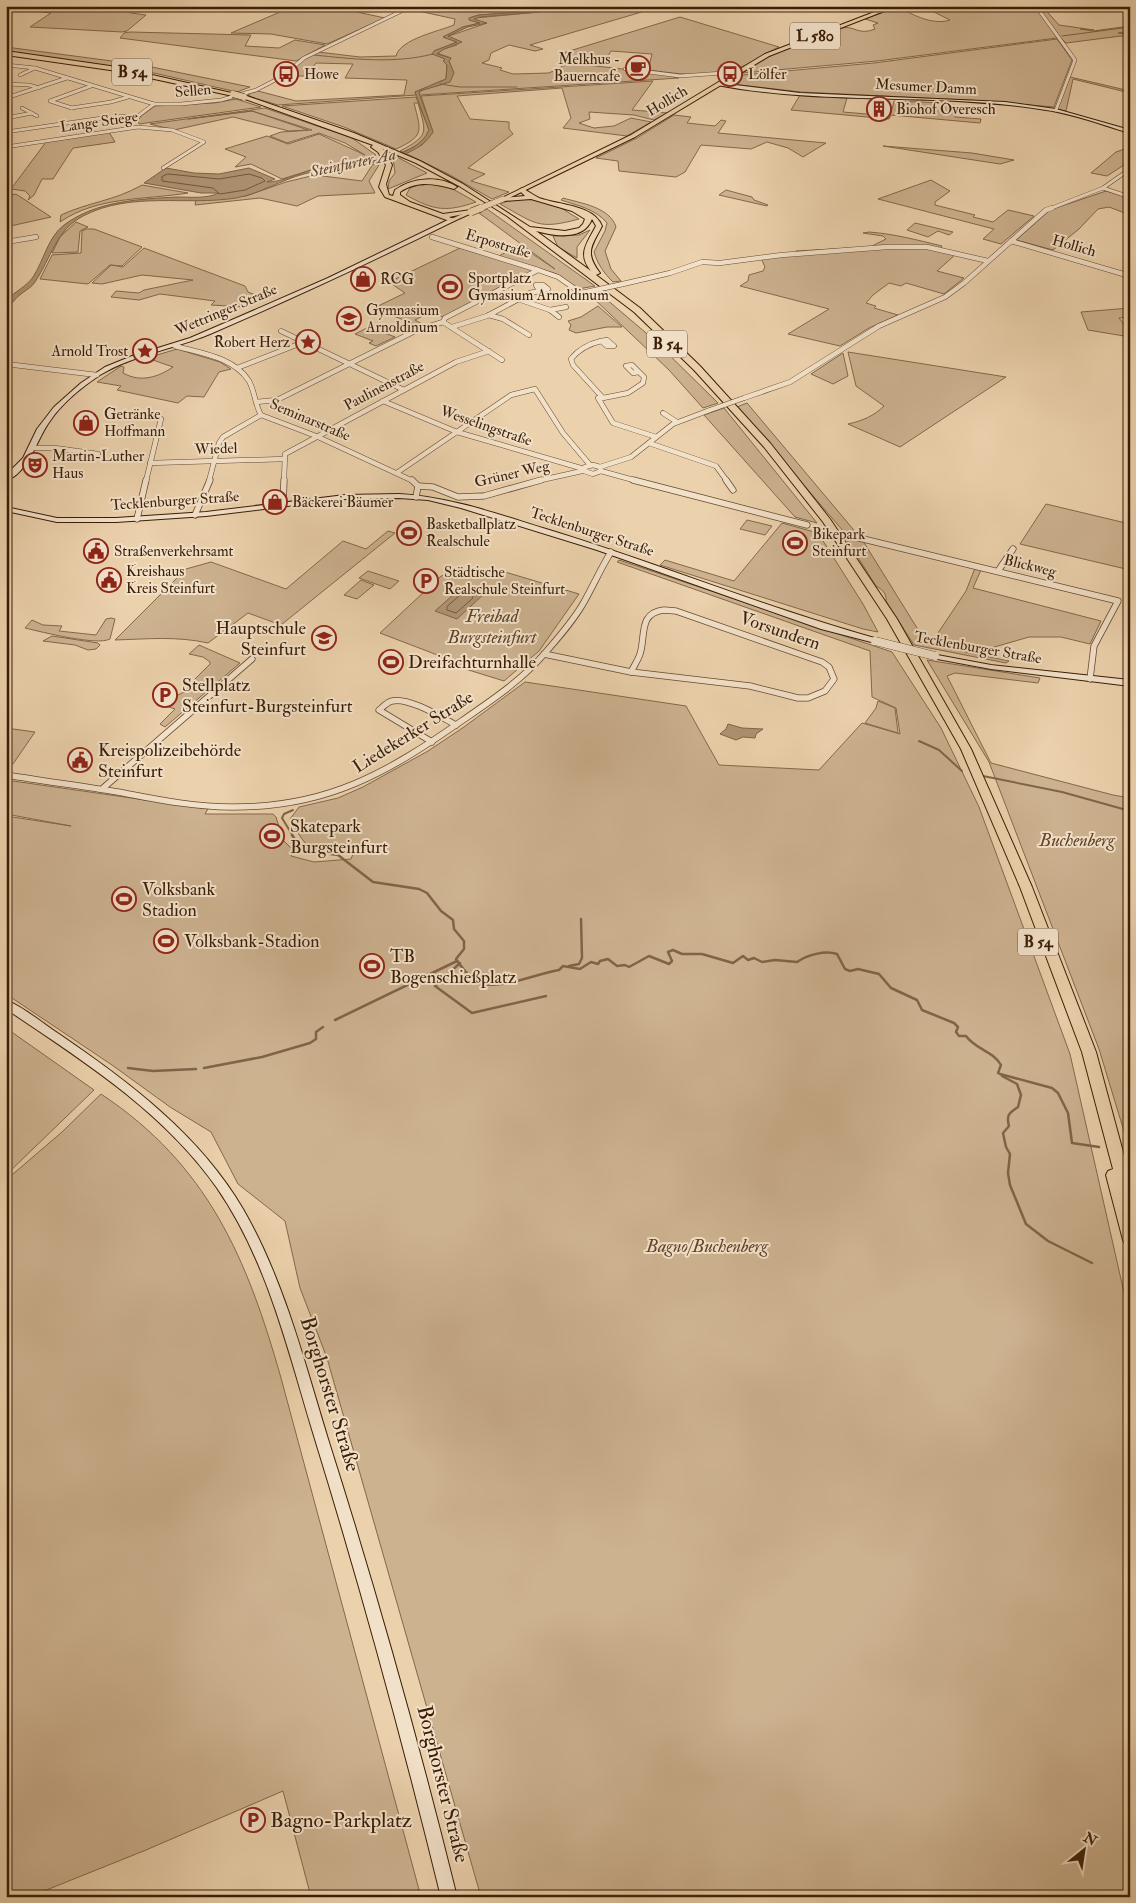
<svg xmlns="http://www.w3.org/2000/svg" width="1136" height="1903" viewBox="0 0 1136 1903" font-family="'IM FELL Double Pica',serif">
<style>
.green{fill:#cdb290;stroke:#84684a}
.water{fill:#af9473;stroke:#806447}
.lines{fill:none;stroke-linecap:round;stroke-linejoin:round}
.shore{stroke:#74583c;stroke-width:1}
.stream-far2{stroke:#806447;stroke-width:1}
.stream-far1{stroke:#806447;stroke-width:2}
.stream{stroke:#806447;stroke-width:2.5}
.street-far2-casing{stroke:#664a2f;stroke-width:4}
.street-far1-casing{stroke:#664a2f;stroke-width:5.5}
.street-casing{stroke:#664a2f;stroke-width:7}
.secondary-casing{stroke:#3a1d05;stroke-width:2}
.primary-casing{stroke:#3a1d05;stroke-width:2}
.highway-casing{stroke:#3a1d05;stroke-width:2}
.street-far2{stroke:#f2e1c9;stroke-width:3}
.street-far1{stroke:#f2e1c9;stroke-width:4.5}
.street{stroke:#f2e1c9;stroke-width:5.5}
.secondary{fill:#f2e1c9;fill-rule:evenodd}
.primary{fill:#ebd1ac;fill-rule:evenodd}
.highway{fill:#ebd1ac;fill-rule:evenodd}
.street-bridge-casing{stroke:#664a2f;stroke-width:5.5;stroke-linecap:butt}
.secondary-bridge-casing{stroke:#3a1d05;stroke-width:9;stroke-linecap:butt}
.primary-bridge-far1-casing{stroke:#3a1d05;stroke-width:6;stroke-linecap:butt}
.primary-bridge-casing{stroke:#3a1d05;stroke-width:8;stroke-linecap:butt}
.highway-bridge-casing{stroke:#3a1d05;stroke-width:7;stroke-linecap:butt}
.street-bridge{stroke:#f2e1c9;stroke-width:4.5}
.secondary-bridge{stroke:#f2e1c9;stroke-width:8}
.primary-bridge-far1{stroke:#ebd1ac;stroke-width:5.5}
.primary-bridge{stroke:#ebd1ac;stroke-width:7}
.highway-bridge{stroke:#ebd1ac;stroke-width:6}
.labels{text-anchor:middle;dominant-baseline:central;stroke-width:4;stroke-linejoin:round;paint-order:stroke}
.far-poi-label{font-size:15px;fill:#3a1d05;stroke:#f2e1c9;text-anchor:start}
.far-street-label{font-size:15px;fill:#3a1d05;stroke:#f2e1c9}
.shield{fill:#f2e1c9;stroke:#715840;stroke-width:1}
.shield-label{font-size:16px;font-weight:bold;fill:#3a1d05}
.far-water-label{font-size:16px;font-style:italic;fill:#63472c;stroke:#f2e1c9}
.park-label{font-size:18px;font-style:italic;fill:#5f4228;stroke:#f2e1c9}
.poi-label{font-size:18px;fill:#3a1d05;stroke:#f2e1c9;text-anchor:start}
.street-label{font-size:18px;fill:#3a1d05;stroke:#f2e1c9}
.near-street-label{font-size:21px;fill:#3a1d05;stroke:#f2e1c9}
.near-poi-label{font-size:21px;fill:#3a1d05;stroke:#f2e1c9;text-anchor:start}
</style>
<rect width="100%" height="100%" fill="#ebd1ac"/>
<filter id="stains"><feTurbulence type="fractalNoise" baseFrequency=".004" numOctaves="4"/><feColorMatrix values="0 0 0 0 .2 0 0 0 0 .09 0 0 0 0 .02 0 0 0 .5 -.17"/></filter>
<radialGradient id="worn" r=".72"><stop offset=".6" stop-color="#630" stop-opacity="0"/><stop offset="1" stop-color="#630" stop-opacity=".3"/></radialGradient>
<!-- green -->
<g class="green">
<path d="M7,6H117L131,13L146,15L127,31L122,32L30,27L51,13L6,8Z"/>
<path d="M294,6H343L352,8L371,6L357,12L385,18L327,44L271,34L231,33Z"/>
<path d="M415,6C423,6 431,5 439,6C460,9 468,16 489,6H565L548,7L536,11L479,15L469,18L470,20L480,23L463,27L443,37L457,42L434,51L445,59L443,61L447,65L446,79L415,92L416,95L278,105L248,96L250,95L248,94L258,91L296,101L404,95L407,80L345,78L353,64L316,63L306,76H286L305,58L318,52L360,57L396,56C400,39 440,31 454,25L455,19L409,9Z"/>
<path d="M571,6H633L645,11L530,45L543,49L535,51L509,45L491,53L489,60L482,63L502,68L500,70L513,74L549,73L569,63L658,73L679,78L420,95L419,93C428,82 447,92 453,71L449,61L451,58L437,53L444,49L457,45V40L450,38L449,36L487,23L474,20L475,18L539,12Z"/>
<path d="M901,6H913L904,10C917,17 935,25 950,20L922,6H1042L1059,25L1094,30L1080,29L1093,31L1130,26V31L1118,33L1130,34V37L1121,36L1066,43L1049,26L1057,38L877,61L743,73C767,55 813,35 842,28C854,25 858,36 875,29L873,25L878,23L865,19Z"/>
<path d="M680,17L779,47C764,54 749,65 733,70C706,79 675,73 648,70L652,54L611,51L602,66L565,60L571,55L563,53Z"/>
<path d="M130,32L251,35L245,46L279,48L295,40L325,45L296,61L120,38L124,33Z"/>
<path d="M1057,39L1072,60L1054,107L968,100L801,92L731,84L742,75L874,63Z"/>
<path d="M6,47L142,65L250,87L237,92L154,73L6,51Z"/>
<path d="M1070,77L1130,91V93L1073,79L1066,111L1057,109Z"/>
<path d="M653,81L632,110L668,113L654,120L634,115L589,112L590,119L579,123L594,128L614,126L631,118L651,122L627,136L563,128L571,118L562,88L457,96L470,119L509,122V129L513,134L468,168L485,174L471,181L509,192L492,199L450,175L405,153L422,145L433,132L421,96Z"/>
<path d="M800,95L847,98L843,112L878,115L880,112L891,113L894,101L946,103L954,107L955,117L981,119L980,123L891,115L889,119L791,110Z"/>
<path d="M416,97L429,130C425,142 414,147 403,152L400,151C430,135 426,133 418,103H414C421,131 425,136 396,149L344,127L282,106Z"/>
<path d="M236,99L261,107L139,124L138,121L141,116L155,106L214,103Z"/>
<path d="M265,108L352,138L376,155L368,156L373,160L314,169L282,179L251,164L235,167L246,157L225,149L267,136L288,144L319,134L365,155L345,143L319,133L287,143L270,136L281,132L312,130L252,111L188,119L252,111L308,130L289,131L233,117L174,130L150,124Z"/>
<path d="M674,115L691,117L687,123L715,126L721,120L726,121L718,133L826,143L803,157L788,148L767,142L751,149L701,145L685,172L676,177L619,171L618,161L596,158L637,138Z"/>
<path d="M109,132L115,142L73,148L53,179H42L34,195L28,200L30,196L25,191L11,189L46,142Z"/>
<path d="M883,146L972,153L1014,160L1000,164Z"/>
<path d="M1130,147V161L1107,176L1091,173L1116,152Z"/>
<path d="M397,157L427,173L388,189L389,181L395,173L393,158Z"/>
<path d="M373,164L379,165L369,181L375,193L318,196L297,206L260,198L195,205L196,200L246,196L286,182L315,175L362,181Z"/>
<path d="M931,180L950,191L935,202V205L975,215L973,217L993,222L1008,210L1034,216L1001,244L983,239L994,229L878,199Z"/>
<path d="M435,184L451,188L476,202C447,212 434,211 406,195L410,188L418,185Z"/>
<path d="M142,185L188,193C145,200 98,196 60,222L61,215C89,202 114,201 142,185Z"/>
<path d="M726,190L752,197L754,200L768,205L767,206L719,195Z"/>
<path d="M1106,191L1130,198V215L1109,207L1098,209L1079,229L1053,250L1016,240L1050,210Z"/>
<path d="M16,194L51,217L6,227V196Z"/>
<path d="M528,198L561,208L579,219C538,230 536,224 500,204L508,201Z"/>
<path d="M563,198C580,203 610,207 616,227L605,251L611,269L621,281L613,282C604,273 598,265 594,252L605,231L607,223C596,209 576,205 561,200Z"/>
<path d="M487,209L595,286L578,289L557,274L499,256L519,245L555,269L479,213Z"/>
<path d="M76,222L88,227L80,231L78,252L52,253L60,237Z"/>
<path d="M915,223L953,232L949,235L938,231L928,237L907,230Z"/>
<path d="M86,229H94L142,247L122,266L110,265L88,284L40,279L52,255L81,253L82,231Z"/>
<path d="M590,230L577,247V258L558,247L553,236L579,235Z"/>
<path d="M869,232C895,234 917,240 942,246L939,251L955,255L937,271L964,278L944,294L906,283L901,286L889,283L873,295L866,303L876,306L874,308L898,315L869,328L840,346L788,334L829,309L740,286L748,281L749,275L763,271L765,267L761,258L804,253L796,251L870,247L886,239L883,236L863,233Z"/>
<path d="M144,248L245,286L248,292L263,298L244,307L211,305L215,301L160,294L139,300L111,297L116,291L139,293L144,290L193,280L142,275L102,284L92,283L111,265L123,267Z"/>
<path d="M460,248L535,270L444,318L432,311L415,320L424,325L421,327L374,308L405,293L389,282Z"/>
<path d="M599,293L652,338L718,403L703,408L669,370L590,295Z"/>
<path d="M598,306L622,327H607L576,333L569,330L571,325L568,321L581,317Z"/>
<path d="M1130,308V317L1119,318L1130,332V337L1088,330L1081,312Z"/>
<path d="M369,327L395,337L376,346L369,343L373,341L355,334Z"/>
<path d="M177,349L220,362L231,369L219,372L204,397L187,396L178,403L117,390L121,386L97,382L121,366L124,367L123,373C141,383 158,377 173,367L147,358Z"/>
<path d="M848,352L1006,377L900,447L848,424C862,421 874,416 884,406L856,386Z"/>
<path d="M843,353L848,376L833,384L811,374Z"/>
<path d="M747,403L858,535L844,532L737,407Z"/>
<path d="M724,408L817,523L795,517L704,415Z"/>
<path d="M1046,504L1130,524V570L1020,544Z"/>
<path d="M747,520L772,526L765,535L740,529Z"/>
<path d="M782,523L818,533L863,604L878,632L863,629L660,565L665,560L734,581Z"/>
<path d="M388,531L395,533L281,625L248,613L208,643C177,636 147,639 115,640L186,569L211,562L286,589L343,541L366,549Z"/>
<path d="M845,537L863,541L927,644L1009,661L1006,663L914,645L886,601C887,594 882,589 876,586Z"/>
<path d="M619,560L892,652L941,728L979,807L1070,1054L1130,1319V1897H481L327,1358L300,1288L285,1221L238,1184L211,1132L170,1107L112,1065L6,994V816L71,826L6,814V780L208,809L205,814H273L276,817L283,840L294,851L291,856L314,862L351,859L353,854C340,847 316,853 307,845C300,838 295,827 290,819L299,807L338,798L363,787L428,751L464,727L525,682L686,706L719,765L819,770L862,723L900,734L896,708L872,697L870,651L617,562Z"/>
<path d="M975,568L981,570L973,588L1101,621L1090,644L1061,637H1029L991,648L988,651L934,639L966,591Z"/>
<path d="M473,569L497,577L505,572L579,594L539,651L504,681L446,663L440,656L380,633L440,577L452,570Z"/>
<path d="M368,571L399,581L390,589L359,578Z"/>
<path d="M361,580L374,585L357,599L344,595Z"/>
<path d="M111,618L115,619L110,639C97,646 42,632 25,628L32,620L43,625L62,626L59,631L96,635L106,619Z"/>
<path d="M52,636L98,643L100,645L96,649L88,650L75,645L43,641Z"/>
<path d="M199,645L240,663L165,727L160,724L175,709L166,706L174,697L186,691L191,683L210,664V662L203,657L189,654Z"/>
<path d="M927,660L1040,678L1038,683L955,673L947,676L991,763L1113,795L1130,798V1151L1099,1049L989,762Z"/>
<path d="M878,701L895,708L898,733L865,723L876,708Z"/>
<path d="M6,728L35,732L13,764H6Z"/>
<path d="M6,1028L94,1090L6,1175Z"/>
<path d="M101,1094C208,1165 247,1258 281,1378L421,1897H311L283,1791L146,1850L29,1897H6V1180L62,1132Z"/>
</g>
<!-- water -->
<g class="water">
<path d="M571,6L539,12L479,17L474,19L487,23L468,27L448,36L462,42L444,49L437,54L451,58L449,61L454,73L450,82L420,91L419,93L433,132C412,168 341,163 304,174C281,180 259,194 236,198C186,206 131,191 83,216C56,230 51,258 35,282C32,287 26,290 21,294C15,298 11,305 6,311L7,299C15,292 27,286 33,277C44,260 48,237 64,225C96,201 139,199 177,197C191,197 206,199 219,193H201L144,183L166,168L194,173L219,174L249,168L275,179L267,182C282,182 297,174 312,170C342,163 416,164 429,130L415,92L446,79L447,65L443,61L445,59L432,54L434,51L457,42L443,37L463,27L480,23L469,20V18L479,15L536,11L548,7Z"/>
<path d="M463,586L485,593L457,619L435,611Z"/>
<path d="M728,724L742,728L763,729L756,734L755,738L743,737L736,740L720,734L726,729Z"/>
</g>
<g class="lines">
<!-- shore -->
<g class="shore">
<path d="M168,174L219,179L249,174L262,178L265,181L245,190L220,194L213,188L162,181V177Z"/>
<path d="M464,592L472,594L473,598L456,613L447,610V607Z"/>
</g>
<!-- stream-far2 -->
<g class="stream-far2">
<path d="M1062,36L1130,27"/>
<path d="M314,55C353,59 394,64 433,54"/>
<path d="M440,84L460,87H517"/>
</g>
<!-- stream-far1 -->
<g class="stream-far1">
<path d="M919,741L939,750L962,771"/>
<path d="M983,776L1062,792L1130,811"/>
<path d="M293,810L284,814L282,818L293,836"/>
</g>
<!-- stream -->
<g class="stream">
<path d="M292,835L302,850L338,855L373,882L419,889L427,893L441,911L453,920L454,929L464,941V949L456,959C461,966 469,978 477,982C496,992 538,973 559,970L563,966L580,969L591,962L598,964L600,961L608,959L617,966L625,965L629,967L649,956L669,964L672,961L668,952L673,950L682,954H702L733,963L743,956L748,960L754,958L762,962L775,960L797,962C807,955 825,950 837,954L845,969L850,971L858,969L879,974L891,988L917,1000L922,1010L954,1023L958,1027L956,1032L959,1036H966C975,1049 993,1051 1001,1065L998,1073L1000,1074L1052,1088L1058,1093L1068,1113L1072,1143L1099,1147"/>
<path d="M460,963L435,986L472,1013L546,996"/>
<path d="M569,966L579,964L582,958L581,919"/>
<path d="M335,1020L457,961"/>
<path d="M128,1068L153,1071L196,1069"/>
<path d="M204,1068L262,1057L310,1043L316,1039V1032L323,1027"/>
<path d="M1002,1076L1017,1084L1021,1095L1018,1107C1009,1113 1006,1115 1009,1126L1003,1133L1006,1147L1010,1154L1008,1173L1010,1185L1026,1224L1048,1241L1092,1263"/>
</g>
<defs>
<g id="street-far2">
<path d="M394,6L406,9"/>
<path d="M1036,6L1075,60L1056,110"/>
<path d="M6,65L35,68L154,104H181L221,100L256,90L283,76L304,58L412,6"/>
<path d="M625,69L680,76L738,72"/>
<path d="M20,75L35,68"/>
<path d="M6,84L29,85L39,88"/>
<path d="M6,98L67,78"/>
<path d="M22,108L37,116"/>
<path d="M71,108L111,102L128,97"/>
<path d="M72,108L50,101L91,86"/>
<path d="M6,118L32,113"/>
<path d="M6,132L109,117L138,116L154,104"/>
<path d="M6,147L138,127L172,130L204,142L163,168"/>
<path d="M1103,188L1130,197"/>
<path d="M1049,209L1103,188L1130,169"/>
</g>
<g id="street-far1">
<path d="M432,237L538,270L445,318L443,322"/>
<path d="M1011,241L1130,276"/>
<path d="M6,242L36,237"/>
<path d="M538,270L558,277L581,293L586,292"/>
<path d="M623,284L670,273L702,262L720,263L782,255L887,247H927L988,261"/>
<path d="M518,299L550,310L559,317"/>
<path d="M550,310L566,307"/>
<path d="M489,315L503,319L529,335"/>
<path d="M452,327L487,316L530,293L548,289L543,285H536L539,290"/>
<path d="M281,331L404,390"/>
<path d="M607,340L614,346H607L601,341Z"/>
<path d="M601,341C588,344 579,349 571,359L573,365L603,398H598L613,423L656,437"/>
<path d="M175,346C200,353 234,357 249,381C255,392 255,405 261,415L316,436L413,481"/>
<path d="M6,364L97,375"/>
<path d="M237,368L304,342"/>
<path d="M603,398L628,393L643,383L644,377L632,365L626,366L633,373L639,372"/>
<path d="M744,398L790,382L879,326L945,297L964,283L1046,210L1052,208"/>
<path d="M383,401L457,432L584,469"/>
<path d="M256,402L277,400L417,330L443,322L502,360"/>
<path d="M663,413L677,422"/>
<path d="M649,443L716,466L727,481"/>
<path d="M32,448H55L98,454"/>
<path d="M150,463L284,459"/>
<path d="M593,465L600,467L601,471L593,474L584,471L585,467Z"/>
<path d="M600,467L631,457L673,424L710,410"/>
<path d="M601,471L637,481"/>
<path d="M398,472L511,395L535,389L563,433L590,465"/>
<path d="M146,481L161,419"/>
<path d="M209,481L219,443L223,437L261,415"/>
<path d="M284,481L285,454L456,362L489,351"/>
<path d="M537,481L582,471"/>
</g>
<g id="street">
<path d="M412,480L418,486L416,497"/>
<path d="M633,480L807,525"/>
<path d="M726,480L733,490"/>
<path d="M418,486L433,487L458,497L484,496L541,480"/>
<path d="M283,505L284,480"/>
<path d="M195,515L210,480"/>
<path d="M137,519L146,480"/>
<path d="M855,537L1118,601L1094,646L1090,679"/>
<path d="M998,571L1013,549"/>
<path d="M664,610L676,611L822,662L829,667L834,679L825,691L808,698H798L750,686L631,672C634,666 638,660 640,654C646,635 638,613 664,610Z"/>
<path d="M544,654L631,672"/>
<path d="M432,742L379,710C383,707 387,702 392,701C409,697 441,717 456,725"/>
<path d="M6,775C43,781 81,786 118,792C155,799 193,807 231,807C327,808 387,773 463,720C492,700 522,680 545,653C559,637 574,620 584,602C593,586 601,568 611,552"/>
<path d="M102,789L252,659"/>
</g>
<g id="secondary">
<path d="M719,83L800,93L1005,102L1056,109L1130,130V133C1102,125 1075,114 1046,110C937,92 826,106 717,85Z"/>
<path d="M452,218L455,220L454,221C373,261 292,299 210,334C174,349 133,355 100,375C82,387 62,403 50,421C36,440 30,471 6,481V475L23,458L37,429L54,407L81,383L105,367L132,356L190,338L234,319L328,278Z"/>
<path d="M399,494C451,497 497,514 546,529C658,563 766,608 878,639L879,641L875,643L821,629L597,550L461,508L428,500L399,498L345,499L206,516L116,522H57L6,511V507L57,518H116L206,512L345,495Z"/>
<path d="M932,654L991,665L1130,680V686L991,669L932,658Z"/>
<path d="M6,1000C25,1008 42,1023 59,1034C128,1081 200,1135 243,1209C284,1280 304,1361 328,1439C376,1590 419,1743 457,1897H441C403,1742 361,1588 314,1436C288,1351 268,1262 217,1188C164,1112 82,1060 6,1009Z"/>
</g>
<g id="primary">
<path d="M890,6H897L769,56L635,137L505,200L500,199L631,135L765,54Z"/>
<path d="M469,211L474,212L454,221L449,220Z"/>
</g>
<g id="highway">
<path d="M6,51L117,67L236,94L233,96L117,71L6,55Z"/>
<path d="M244,95L354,133L420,161L463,184L530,227L565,231L579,228L583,224L585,219L572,211L531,199L503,201L500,199L501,198L525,196L519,190L522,188C528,191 533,195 539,198C559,205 594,205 602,226C592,246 584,252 600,273L596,275L640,308L700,366L770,443L830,519L897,619L971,749L1032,887L1096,1052L1130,1178V1246L1125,1244L1123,1240L1106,1175L1108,1171L1113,1169L1082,1052L1020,887L961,749L887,619L823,522L764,447L694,370L634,312L507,216L459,186L416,163L383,149L392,165L386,184L389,195L393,196L395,190C412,178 439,175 457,187L454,189C435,184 418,180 400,192V195L410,202L443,214L471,210L474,212L449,217L455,220L452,222L385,197L379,187L386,165L378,152L371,147L373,145L242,98ZM592,219L596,226C587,243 577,254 591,271L536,231C554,236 584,241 592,219Z"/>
</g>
</defs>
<!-- street-far2 casing -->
<use href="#street-far2" class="street-far2-casing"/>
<!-- street-far1 casing -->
<use href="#street-far1" class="street-far1-casing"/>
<!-- street casing -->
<use href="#street" class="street-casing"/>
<!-- secondary casing -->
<use href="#secondary" class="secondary-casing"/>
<!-- primary casing -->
<use href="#primary" class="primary-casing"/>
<!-- highway casing -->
<use href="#highway" class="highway-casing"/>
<!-- street-far2 -->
<use href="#street-far2" class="street-far2"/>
<!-- street-far1 -->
<use href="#street-far1" class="street-far1"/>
<!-- street -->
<use href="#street" class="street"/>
<!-- secondary -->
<use href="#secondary" class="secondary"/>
<!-- primary -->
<use href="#primary" class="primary"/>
<!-- highway -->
<use href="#highway" class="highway"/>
<defs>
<g id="street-bridge">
<path d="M586,292L623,284"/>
<path d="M710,410L744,398"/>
</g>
<path id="secondary-bridge" d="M875,641L935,656"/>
<path id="primary-bridge-far1" d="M478,209L503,199"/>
<path id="primary-bridge" d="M471,212L481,208"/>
<path id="highway-bridge" d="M233,94L244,97"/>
</defs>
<!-- street-bridge casing -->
<use href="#street-bridge" class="street-bridge-casing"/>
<!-- secondary-bridge casing -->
<use href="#secondary-bridge" class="secondary-bridge-casing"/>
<!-- primary-bridge-far1 casing -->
<use href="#primary-bridge-far1" class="primary-bridge-far1-casing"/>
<!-- primary-bridge casing -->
<use href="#primary-bridge" class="primary-bridge-casing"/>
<!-- highway-bridge casing -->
<use href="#highway-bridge" class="highway-bridge-casing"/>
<!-- street-bridge -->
<use href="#street-bridge" class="street-bridge"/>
<!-- secondary-bridge -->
<use href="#secondary-bridge" class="secondary-bridge"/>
<!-- primary-bridge-far1 -->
<use href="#primary-bridge-far1" class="primary-bridge-far1"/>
<!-- primary-bridge -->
<use href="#primary-bridge" class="primary-bridge"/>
<!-- highway-bridge -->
<use href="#highway-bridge" class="highway-bridge"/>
</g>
<!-- icons -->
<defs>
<symbol id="cafe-ring" viewBox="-11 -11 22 22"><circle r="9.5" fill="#f2e1c9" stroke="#8f2418" stroke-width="1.5"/><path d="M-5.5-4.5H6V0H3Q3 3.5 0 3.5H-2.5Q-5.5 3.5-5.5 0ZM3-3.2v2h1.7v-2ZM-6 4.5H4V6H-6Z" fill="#8f2418"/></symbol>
<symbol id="bus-ring" viewBox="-11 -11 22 22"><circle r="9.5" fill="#f2e1c9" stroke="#8f2418" stroke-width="1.5"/><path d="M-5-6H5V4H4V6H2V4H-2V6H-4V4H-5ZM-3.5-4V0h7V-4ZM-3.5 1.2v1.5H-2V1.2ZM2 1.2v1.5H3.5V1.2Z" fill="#8f2418"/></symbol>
<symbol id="building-ring" viewBox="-11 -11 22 22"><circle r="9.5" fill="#f2e1c9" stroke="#8f2418" stroke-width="1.5"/><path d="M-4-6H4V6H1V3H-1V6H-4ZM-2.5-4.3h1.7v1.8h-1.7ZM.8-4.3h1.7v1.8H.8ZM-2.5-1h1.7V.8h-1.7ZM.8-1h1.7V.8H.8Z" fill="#8f2418"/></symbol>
<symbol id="shop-ring" viewBox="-11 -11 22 22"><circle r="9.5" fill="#f2e1c9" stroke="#8f2418" stroke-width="1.5"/><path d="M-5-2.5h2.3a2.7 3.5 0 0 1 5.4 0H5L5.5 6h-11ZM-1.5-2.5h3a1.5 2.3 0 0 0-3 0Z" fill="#8f2418"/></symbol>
<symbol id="stadium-ring" viewBox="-11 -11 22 22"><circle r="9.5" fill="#f2e1c9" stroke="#8f2418" stroke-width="1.5"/><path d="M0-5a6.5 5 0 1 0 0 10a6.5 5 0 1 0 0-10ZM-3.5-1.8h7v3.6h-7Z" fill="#8f2418"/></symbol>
<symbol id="school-ring" viewBox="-11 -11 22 22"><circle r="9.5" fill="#f2e1c9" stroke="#8f2418" stroke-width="1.5"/><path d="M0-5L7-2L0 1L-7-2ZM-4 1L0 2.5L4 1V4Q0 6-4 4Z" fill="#8f2418"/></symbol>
<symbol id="sight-ring" viewBox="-11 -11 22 22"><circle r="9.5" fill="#f2e1c9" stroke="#8f2418" stroke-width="1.5"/><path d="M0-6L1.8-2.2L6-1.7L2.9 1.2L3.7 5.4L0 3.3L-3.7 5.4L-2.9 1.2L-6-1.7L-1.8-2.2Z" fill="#8f2418"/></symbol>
<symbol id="theatre-ring" viewBox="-11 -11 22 22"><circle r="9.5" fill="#f2e1c9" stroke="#8f2418" stroke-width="1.5"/><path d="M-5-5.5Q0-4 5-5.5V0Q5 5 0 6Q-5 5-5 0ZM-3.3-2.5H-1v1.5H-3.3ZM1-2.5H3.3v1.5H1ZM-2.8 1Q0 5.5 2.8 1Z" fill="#8f2418"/></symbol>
<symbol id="civic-ring" viewBox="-11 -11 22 22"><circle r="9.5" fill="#f2e1c9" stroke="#8f2418" stroke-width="1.5"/><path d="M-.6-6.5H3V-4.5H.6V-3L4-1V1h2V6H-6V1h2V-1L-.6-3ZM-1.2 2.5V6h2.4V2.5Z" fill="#8f2418"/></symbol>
<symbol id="parking-ring" viewBox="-11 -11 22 22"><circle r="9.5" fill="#f2e1c9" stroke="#8f2418" stroke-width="1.5"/><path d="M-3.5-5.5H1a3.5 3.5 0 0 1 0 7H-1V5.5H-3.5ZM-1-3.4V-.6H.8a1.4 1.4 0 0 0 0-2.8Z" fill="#8f2418"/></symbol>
</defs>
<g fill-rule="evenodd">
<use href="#cafe-ring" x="624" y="54" width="28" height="28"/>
<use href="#bus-ring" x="272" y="60" width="28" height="28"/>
<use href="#bus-ring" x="716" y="60" width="28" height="28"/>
<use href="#building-ring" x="865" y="95" width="28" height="28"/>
<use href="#shop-ring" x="349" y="265" width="28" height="28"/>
<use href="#stadium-ring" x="436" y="273" width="28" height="28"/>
<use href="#school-ring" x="335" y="305" width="28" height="28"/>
<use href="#sight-ring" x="294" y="328" width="28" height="28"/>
<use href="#sight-ring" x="131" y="337" width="28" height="28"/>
<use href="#shop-ring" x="72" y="409" width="28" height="28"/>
<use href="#theatre-ring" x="21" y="451" width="28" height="28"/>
<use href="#shop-ring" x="261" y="488" width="28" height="28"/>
<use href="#stadium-ring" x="395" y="519" width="28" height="28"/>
<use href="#stadium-ring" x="781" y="529" width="28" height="28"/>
<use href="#civic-ring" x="82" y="537" width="28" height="28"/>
<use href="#civic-ring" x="95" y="566" width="28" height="28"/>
<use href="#parking-ring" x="412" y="567" width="28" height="28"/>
<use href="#school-ring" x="310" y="624" width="28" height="28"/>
<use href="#stadium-ring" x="377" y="648" width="28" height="28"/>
<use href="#parking-ring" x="151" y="681" width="28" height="28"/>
<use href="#civic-ring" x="66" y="746" width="28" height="28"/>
<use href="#stadium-ring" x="258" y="822" width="28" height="28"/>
<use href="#stadium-ring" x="110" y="885" width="28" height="28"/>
<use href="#stadium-ring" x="152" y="927" width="28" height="28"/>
<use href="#stadium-ring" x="358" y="952" width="28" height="28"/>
<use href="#parking-ring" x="239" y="1806" width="28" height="28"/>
</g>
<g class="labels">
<!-- far-poi labels -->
<g class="far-poi-label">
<text x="620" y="59" text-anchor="end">Melkhus -<tspan x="620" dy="17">Bauerncafe</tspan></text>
<text x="304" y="74">Howe</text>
<text x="748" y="74">Lölfer</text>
<text x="896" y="109">Biohof Overesch</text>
<text x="468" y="278">Sportplatz<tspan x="468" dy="17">Gymasium Arnoldinum</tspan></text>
<text x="380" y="279">RCG</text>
<text x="366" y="310">Gymnasium<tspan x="366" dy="17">Arnoldinum</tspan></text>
<text x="290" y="342" text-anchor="end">Robert Herz</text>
<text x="128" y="351" text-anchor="end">Arnold Trost</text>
<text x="104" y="414">Getränke<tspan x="104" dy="17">Hoffmann</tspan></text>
<text x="52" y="456">Martin-Luther<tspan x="52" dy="17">Haus</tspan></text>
<text x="292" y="502">Bäckerei Bäumer</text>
<text x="426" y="524">Basketballplatz<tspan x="426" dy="17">Realschule</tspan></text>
<text x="812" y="534">Bikepark<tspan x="812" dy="17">Steinfurt</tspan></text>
<text x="114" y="551">Straßenverkehrsamt</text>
<text x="126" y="571">Kreishaus<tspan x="126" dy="17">Kreis Steinfurt</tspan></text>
<text x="444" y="572">Städtische<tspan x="444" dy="17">Realschule Steinfurt</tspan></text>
</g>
<!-- far-street labels -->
<g class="far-street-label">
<text transform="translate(926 87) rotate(3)">Mesumer Damm</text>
<text transform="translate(193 91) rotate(-5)">Sellen</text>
<text transform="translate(667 101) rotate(-31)">Hollich</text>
<text transform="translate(99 122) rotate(-8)">Lange Stiege</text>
<text transform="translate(498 244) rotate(17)">Erpostraße</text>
<text transform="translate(1074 246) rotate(16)">Hollich</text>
<text transform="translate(226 310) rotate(-23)">Wettringer Straße</text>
<text transform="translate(384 386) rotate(-28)">Paulinenstraße</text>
<text transform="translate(310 420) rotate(23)">Seminarstraße</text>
<text transform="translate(486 426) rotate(19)">Wesselingstraße</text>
<text transform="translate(216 449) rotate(-2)">Wiedel</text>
<text transform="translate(512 474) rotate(-13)">Grüner Weg</text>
<text transform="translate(175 501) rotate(-4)">Tecklenburger Straße</text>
<text transform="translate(592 532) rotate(18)">Tecklenburger Straße</text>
<text transform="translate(1030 566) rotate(14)">Blickweg</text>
<text transform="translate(978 648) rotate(10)">Tecklenburger Straße</text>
</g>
<!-- shield labels -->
<g class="shield">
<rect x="790" y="22.5" width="50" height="27" rx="4"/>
<rect x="112" y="58.5" width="40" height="27" rx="4"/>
<rect x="647" y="330.5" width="40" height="27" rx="4"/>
<rect x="1018" y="928.5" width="40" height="27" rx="4"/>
</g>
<g class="shield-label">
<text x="815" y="36">L 580</text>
<text x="132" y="72">B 54</text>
<text x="667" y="344">B 54</text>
<text x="1038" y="942">B 54</text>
</g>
<!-- far-water labels -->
<g class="far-water-label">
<text transform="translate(353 163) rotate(-12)">Steinfurter Aa</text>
</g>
<!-- park labels -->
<g class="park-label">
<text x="492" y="616">Freibad<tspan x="492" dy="21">Burgsteinfurt</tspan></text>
<text x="1077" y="840">Buchenberg</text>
<text x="707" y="1246">Bagno/Buchenberg</text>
</g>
<!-- poi labels -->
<g class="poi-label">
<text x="306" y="628" text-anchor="end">Hauptschule<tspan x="306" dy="21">Steinfurt</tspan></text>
<text x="408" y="662">Dreifachturnhalle</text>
<text x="182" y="685">Stellplatz<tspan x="182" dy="21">Steinfurt-Burgsteinfurt</tspan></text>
<text x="98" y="750">Kreispolizeibehörde<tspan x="98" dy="21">Steinfurt</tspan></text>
<text x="290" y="826">Skatepark<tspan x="290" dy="21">Burgsteinfurt</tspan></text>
<text x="142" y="889">Volksbank<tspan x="142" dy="21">Stadion</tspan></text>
<text x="184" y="941">Volksbank-Stadion</text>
<text x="390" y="956">TB<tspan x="390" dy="21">Bogenschießplatz</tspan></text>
</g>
<!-- street labels -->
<g class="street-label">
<text transform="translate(780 631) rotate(19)">Vorsundern</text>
<text transform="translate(413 732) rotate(-32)">Liedekerker Straße</text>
</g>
<!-- near-street labels -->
<g class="near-street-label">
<text transform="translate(330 1394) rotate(73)">Borghorster Straße</text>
<text transform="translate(443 1784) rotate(76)">Borghorster Straße</text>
</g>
<!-- near-poi labels -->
<g class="near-poi-label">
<text x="270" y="1820">Bagno-Parkplatz</text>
</g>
</g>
<!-- margin -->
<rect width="1136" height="1903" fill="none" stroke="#ebd1ac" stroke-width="25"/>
<rect x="8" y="8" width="1121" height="1888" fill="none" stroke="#3a1d05" stroke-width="2.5"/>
<rect x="12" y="12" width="1111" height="1878" fill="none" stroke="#3a1d05"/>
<!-- north arrow -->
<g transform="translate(1084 1850) rotate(30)" stroke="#f2e1c9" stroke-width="4" paint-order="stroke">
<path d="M0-4L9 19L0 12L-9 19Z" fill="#3a1d05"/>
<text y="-8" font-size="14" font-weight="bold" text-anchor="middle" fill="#3a1d05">N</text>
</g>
<rect width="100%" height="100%" filter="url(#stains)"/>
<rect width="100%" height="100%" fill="url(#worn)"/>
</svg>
